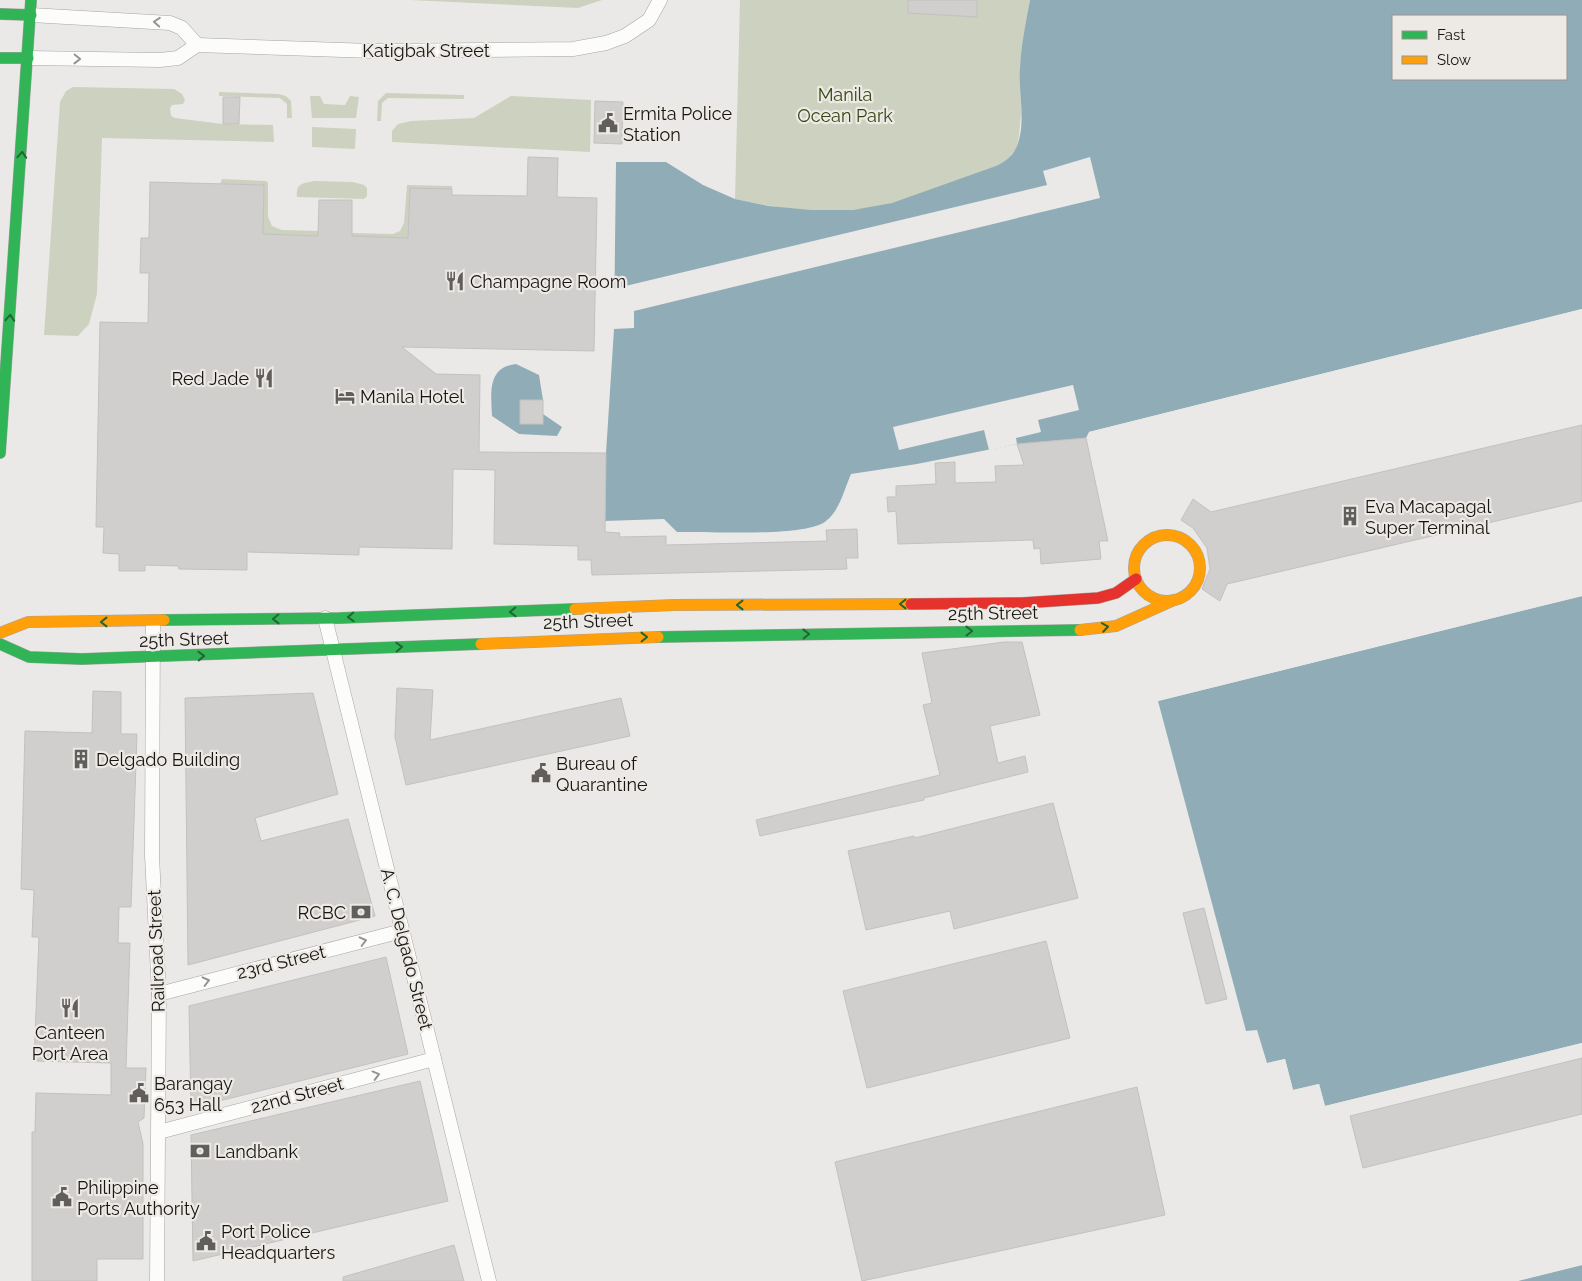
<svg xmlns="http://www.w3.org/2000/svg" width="1582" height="1281" viewBox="0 0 1582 1281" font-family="Raleway,sans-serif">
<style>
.green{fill:#ccd2bf}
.water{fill:#90adb7;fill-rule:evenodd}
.pier{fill:#ebe9e7}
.building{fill:#d0cfcd;stroke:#c3c1c0}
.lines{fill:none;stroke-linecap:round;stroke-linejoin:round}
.street-casing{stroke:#a6a5a3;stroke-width:15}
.fast-casing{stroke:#a6a5a3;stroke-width:12}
.slow-casing{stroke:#a6a5a3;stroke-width:12}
.jam-casing{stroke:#a6a5a3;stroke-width:12}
.street{stroke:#fcfcfb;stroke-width:14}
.fast{stroke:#30b455;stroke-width:11}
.slow{stroke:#ff9f0a;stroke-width:11}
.jam{stroke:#e5322d;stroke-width:11}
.oneway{stroke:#949493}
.oneway2{stroke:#236434}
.labels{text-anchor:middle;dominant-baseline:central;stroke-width:4.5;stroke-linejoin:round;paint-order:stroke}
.street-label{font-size:18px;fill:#161513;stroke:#ede9e5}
.park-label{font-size:18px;fill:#354710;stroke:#ede9e5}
.poi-label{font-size:18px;fill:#161513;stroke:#ede9e5;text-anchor:start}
</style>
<rect width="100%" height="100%" fill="#ebe9e7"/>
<!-- green -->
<g class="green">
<path d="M410,0H602L578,8Z"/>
<path d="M740,0H1030L1020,66L1021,114L1019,136L1016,149L1007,160L997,166C951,184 902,205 853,210C814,214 773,207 735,199Z"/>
<path d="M73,87L174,89L182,94L185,100L183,104L172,105L170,108L171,116L175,118L223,124L273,125L274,142L102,138L97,294L89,324L78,336L44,335L60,102L66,91Z"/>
<path d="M219,92L278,94L286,96L291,101L292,118H287V104L280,98L219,96Z"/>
<path d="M386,93L464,95V99L388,98L382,103L381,121H377L378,101Z"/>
<path d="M310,96H320L324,104L345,105L350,96L359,97L356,118H312Z"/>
<path d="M511,96L591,100L590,152L392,142V131L398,124L411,121L474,118Z"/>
<path d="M312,127L356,129L355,149L312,147Z"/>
<path d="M222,179L266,181L268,183V217L272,226L282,230L319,231V236L263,234L264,185L220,184Z"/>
<path d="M315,181L353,182L364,185L367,188V196L364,199L297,197C296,183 303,183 315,181Z"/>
<path d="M407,185L452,186V189H410L408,238L352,236V233L393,234L400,231L404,223Z"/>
</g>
<!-- water -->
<g class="water">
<path d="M1030,0H1582V309L1089,432L1086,438L1017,444L917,464L851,474C844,490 840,510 826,521C805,538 708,531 677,532L664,519L605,521L606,453L614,329L616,162H666L703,185L735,199L769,206L811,210H853L892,203L996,166C1004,162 1012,157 1016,148C1027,124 1018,94 1020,68C1021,46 1026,22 1030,0ZM1393,16H1566V79H1393Z"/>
<path d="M516,364L539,375L543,400L521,424H543V414L562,427L557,436L519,434L492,416C491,394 487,367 516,364Z"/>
<path d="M1582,596V1043L1325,1106L1319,1084L1293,1090L1285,1059L1267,1063L1257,1030L1246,1031L1158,701Z"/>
<path d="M1582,1265V1281H1518Z"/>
</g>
<!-- pier -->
<g class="pier">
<path d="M1090,157L1100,198L634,311V328L614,329L613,289L1047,185L1043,171Z"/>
<path d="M1582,309V312L1090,435L1089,432Z"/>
<path d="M1073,385L1079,410L1038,420L1041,432L1016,438L1017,444L989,450L984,430L899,450L893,427Z"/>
<path d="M1582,593V596L1158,701V699Z"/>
<path d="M1582,1043V1046L1325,1108L1322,1107L1317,1087L1292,1093L1283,1062L1267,1066L1264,1064L1285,1059L1293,1090L1319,1084L1325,1106Z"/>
<path d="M1582,1263V1265L1516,1281L1517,1279Z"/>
</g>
<!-- building -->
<g class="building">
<path d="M908,0H977V17L908,13Z"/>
<path d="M223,97H240L239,124H223Z"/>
<path d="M595,101L623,102L622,144L594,143Z"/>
<path d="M528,157L558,158L557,197L597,198L594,351L402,347L436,374L480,375L479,452L606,453L605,532L620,533L619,537L666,536V545L827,541L826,530L857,529L858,558H846L847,569L592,575L591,560H578V546L494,544L495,470L453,469L452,549L359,547V555L247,552V570L179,569L178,566L145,565V571H119V554L103,553L104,527H96L100,322L148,323L149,273H140L141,238H149L150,182L264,185L263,234L318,236L319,200H352V236L408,238L410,188L452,189V195L527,196Z"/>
<rect x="520" y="400" width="23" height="24"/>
<path d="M1582,425V501L1227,584L1220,601L1202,589L1210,569L1207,548L1193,528L1181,520L1193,499L1211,512Z"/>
<path d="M1086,438L1108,541H1099L1101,559L1041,564L1040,548L1034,549L1033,540L898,544L896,511L888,512L887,497H896V486L936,484L935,463L955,462V483L996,482L995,466L1024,465L1017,444Z"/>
<path d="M1004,642H1022L1040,715L990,726L998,763L1025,756L1028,772L924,798V800L760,836L756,820L940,775L923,705L932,703L922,653Z"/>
<path d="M397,688L433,690L430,740L621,698L630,736L406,785L395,737Z"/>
<path d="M93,691L121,692V734H137L131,907H119L118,943H130L126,1068H146L144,1118L138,1122L143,1144V1259H97V1281H32V1132H35L36,1093L111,1095V1063L34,1061L39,937H32L34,890L21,889L25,731L92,733Z"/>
<path d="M313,693L338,794L255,818L261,841L348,819L375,916L188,965L185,698Z"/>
<path d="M1053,803L1078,898L954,929L950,911L866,930L848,851L914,836L915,838Z"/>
<path d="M1204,908L1227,999L1206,1004L1183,913Z"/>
<path d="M1046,941L1070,1038L867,1088L843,991Z"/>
<path d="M386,957L408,1054L191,1108L189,1006Z"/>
<path d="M1582,1058V1114L1363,1168L1350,1116Z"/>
<path d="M420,1081L448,1201L193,1261L191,1135Z"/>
<path d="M1137,1087L1165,1215L862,1281L835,1162Z"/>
<path d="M454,1245L464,1281H343V1277Z"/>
</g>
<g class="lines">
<defs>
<g id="street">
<path d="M31,15L170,23L182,28L197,45"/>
<path d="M28,58L160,60L178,58L197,45L372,51L573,49L606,43L625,36L649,20L660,0"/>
<path d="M325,618L489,1281"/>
<path d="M153,622L152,856L159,994L157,1281"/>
<path d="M159,994L402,931"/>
<path d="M159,1132L434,1059"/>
</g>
<g id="fast">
<path d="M0,14L31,15"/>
<path d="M0,58H28"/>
<path d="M0,453L31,0"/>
<path d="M164,620L340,618L575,609"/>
<path d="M658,637L1080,630"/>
<path d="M0,644L29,657L82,659L481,644"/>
</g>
<g id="slow">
<circle cx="1167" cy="568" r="33"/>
<path d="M575,609L675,605L911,604"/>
<path d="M1080,630L1116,626L1174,600"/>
<path d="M0,633L28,622L164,620"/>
<path d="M481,644L658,637"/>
</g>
<path id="jam" d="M911,604L1022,603L1098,598L1116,593L1136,579"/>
</defs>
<!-- street casing -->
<use href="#street" class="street-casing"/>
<!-- fast casing -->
<use href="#fast" class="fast-casing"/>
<!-- slow casing -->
<use href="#slow" class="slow-casing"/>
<!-- jam casing -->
<use href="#jam" class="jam-casing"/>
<!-- street -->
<use href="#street" class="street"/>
<!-- fast -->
<use href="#fast" class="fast"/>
<!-- slow -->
<use href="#slow" class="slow"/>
<!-- jam -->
<use href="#jam" class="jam"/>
</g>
<!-- one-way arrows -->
<defs><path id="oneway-chevron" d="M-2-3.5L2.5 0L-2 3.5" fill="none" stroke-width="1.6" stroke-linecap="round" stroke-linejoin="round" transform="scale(1.25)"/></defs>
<g class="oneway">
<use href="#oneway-chevron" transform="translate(157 22) rotate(-176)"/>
<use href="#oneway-chevron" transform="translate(77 59) rotate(1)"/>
<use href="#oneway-chevron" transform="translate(363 941) rotate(-14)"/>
<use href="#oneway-chevron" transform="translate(206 981) rotate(-14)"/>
<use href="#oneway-chevron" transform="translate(376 1075) rotate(-15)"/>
</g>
<g class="oneway2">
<use href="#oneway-chevron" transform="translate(22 155) rotate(-86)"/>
<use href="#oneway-chevron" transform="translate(10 318) rotate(-86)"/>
<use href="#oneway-chevron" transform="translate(903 604) rotate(180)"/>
<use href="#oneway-chevron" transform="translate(740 605) rotate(180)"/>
<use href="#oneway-chevron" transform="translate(513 612) rotate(178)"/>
<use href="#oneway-chevron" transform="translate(351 617) rotate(178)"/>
<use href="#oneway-chevron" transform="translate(276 619) rotate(179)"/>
<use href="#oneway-chevron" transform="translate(104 622) rotate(180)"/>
<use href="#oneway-chevron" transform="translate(1105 627) rotate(-9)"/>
<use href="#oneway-chevron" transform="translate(969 631) rotate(-1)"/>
<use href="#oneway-chevron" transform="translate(806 634) rotate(-1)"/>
<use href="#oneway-chevron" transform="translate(644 637) rotate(-1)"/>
<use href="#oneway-chevron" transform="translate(399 647) rotate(-3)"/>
<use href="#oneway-chevron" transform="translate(201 656) rotate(-2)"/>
</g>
<!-- icons -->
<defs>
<symbol id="civic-bare" viewBox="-9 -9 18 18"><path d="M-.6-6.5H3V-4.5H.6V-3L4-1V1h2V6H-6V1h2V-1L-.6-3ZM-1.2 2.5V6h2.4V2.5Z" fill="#615f5d" stroke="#ede9e5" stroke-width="2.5" paint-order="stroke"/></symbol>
<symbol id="restaurant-bare" viewBox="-9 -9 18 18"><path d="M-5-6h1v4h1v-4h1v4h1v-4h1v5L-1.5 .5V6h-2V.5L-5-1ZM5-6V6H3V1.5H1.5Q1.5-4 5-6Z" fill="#615f5d" stroke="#ede9e5" stroke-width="2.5" paint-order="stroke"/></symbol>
<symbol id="hotel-bare" viewBox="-9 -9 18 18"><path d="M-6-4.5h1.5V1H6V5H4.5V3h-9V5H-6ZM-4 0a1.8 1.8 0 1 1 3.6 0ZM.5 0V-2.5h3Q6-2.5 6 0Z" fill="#615f5d" stroke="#ede9e5" stroke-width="2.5" paint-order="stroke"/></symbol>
<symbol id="building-bare" viewBox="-9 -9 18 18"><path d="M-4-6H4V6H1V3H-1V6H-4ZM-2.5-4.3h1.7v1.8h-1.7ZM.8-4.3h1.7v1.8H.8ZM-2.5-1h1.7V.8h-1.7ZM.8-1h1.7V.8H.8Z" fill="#615f5d" stroke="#ede9e5" stroke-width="2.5" paint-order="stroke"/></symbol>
<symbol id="bank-bare" viewBox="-9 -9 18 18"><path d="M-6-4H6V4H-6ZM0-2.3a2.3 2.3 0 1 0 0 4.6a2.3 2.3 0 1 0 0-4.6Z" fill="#615f5d" stroke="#ede9e5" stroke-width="2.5" paint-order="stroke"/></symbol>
</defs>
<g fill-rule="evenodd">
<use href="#civic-bare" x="594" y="109" width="28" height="28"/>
<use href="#restaurant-bare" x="441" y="267" width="28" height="28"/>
<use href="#restaurant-bare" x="250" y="364" width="28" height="28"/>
<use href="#hotel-bare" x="331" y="382" width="28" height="28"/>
<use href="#building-bare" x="1336" y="502" width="28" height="28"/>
<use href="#building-bare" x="67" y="745" width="28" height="28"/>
<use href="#civic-bare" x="527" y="759" width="28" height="28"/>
<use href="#bank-bare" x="347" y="898" width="28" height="28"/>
<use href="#restaurant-bare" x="56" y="994" width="28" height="28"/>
<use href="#civic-bare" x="125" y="1079" width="28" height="28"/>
<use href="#bank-bare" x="186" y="1137" width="28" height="28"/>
<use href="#civic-bare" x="48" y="1183" width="28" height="28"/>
<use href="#civic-bare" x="192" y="1227" width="28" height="28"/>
</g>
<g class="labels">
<!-- street labels -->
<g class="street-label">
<text x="426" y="50">Katigbak Street</text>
<text transform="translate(993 613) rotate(-1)">25th Street</text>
<text transform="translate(588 621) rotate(-2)">25th Street</text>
<text transform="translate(184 639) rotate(-2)">25th Street</text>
<text transform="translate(407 949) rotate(76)">A. C. Delgado Street</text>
<text transform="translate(156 951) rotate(-92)">Railroad Street</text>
<text transform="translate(281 962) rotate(-14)">23rd Street</text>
<text transform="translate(297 1095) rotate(-15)">22nd Street</text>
</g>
<!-- park labels -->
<g class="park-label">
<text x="845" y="94">Manila<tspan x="845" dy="21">Ocean Park</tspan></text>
</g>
<!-- poi labels -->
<g class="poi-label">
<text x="623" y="113">Ermita Police<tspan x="623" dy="21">Station</tspan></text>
<text x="470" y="281">Champagne Room</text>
<text x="249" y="378" text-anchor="end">Red Jade</text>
<text x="360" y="396">Manila Hotel</text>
<text x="1365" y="506">Eva Macapagal<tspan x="1365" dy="21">Super Terminal</tspan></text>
<text x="96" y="759">Delgado Building</text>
<text x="556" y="763">Bureau of<tspan x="556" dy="21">Quarantine</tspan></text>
<text x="346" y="912" text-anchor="end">RCBC</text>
<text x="70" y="1032" text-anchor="middle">Canteen<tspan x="70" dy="21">Port Area</tspan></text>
<text x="154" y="1083">Barangay<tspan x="154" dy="21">653 Hall</tspan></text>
<text x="215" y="1151">Landbank</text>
<text x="77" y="1187">Philippine<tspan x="77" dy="21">Ports Authority</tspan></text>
<text x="221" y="1231">Port Police<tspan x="221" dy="21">Headquarters</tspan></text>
</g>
</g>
<!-- legend -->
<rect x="1392" y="15" width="175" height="65" fill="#ede9e5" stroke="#979491"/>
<rect x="1402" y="31" width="25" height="8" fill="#30b455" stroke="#979491"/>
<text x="1437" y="40" font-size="15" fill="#161513">Fast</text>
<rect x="1402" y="56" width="25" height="8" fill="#ff9f0a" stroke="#979491"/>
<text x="1437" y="65" font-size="15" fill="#161513">Slow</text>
</svg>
